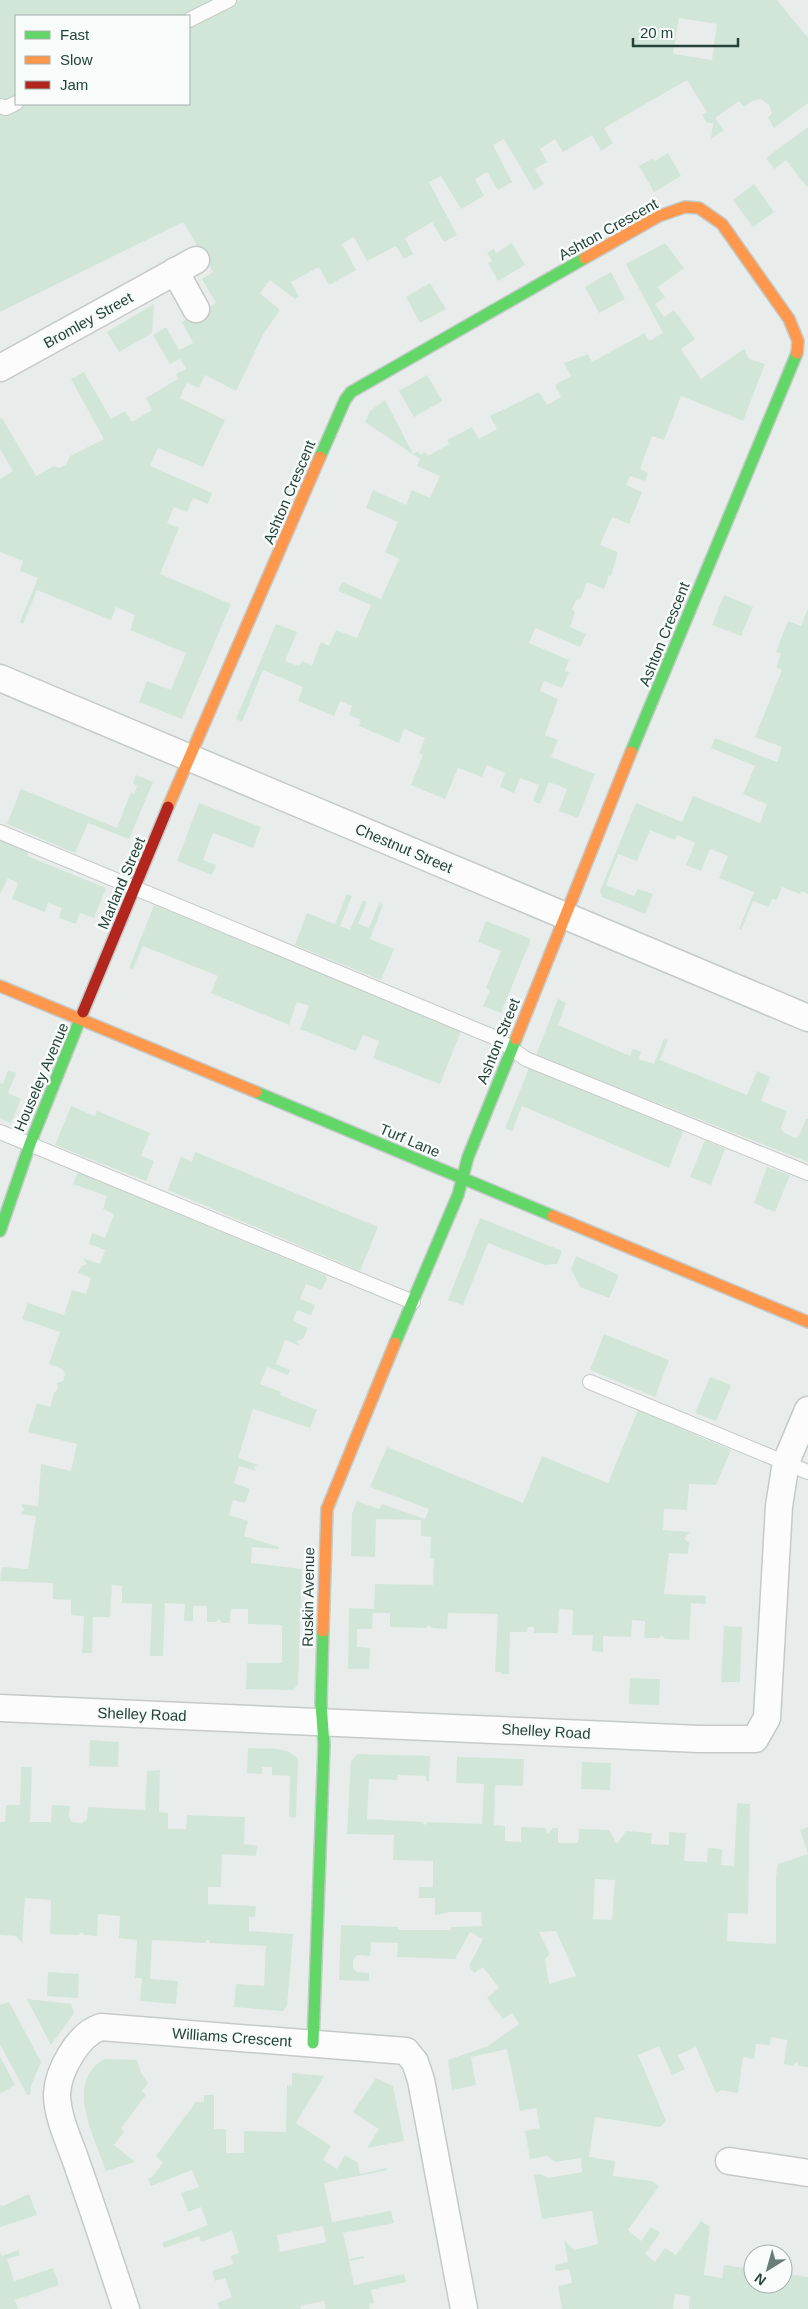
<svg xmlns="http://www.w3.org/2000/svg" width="808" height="2309" viewBox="0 0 808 2309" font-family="Helvetica,sans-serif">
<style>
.green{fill:#d1e6d8;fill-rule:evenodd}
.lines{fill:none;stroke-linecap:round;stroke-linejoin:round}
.lane-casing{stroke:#c5cac8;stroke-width:16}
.street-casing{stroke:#c5cac8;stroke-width:29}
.fast-casing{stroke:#c3cbc8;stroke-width:14}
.slow-casing{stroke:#c3cbc8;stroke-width:14}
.jam-casing{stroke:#c3cbc8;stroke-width:14}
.lane{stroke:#fcfcfc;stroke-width:14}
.street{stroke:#fcfcfc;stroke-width:26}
.fast{stroke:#63d668;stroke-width:11}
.slow{stroke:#ff974d;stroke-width:11}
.jam{stroke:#b3261e;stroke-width:11}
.labels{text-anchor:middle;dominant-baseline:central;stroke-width:5;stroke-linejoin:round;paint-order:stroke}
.street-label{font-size:15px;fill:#24423a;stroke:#f7fbf9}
</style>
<rect width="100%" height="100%" fill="#e8edeb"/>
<!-- green -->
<g class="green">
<path d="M0,0H777L808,38V103L774,128L768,118L772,113L769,105L761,99L752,101L744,107L739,101L715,118L724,130L711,139L713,123H707L702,115L707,112L687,80L604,128L613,143L601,151L592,135L563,152L555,139L540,149L547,162L535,169L544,184L534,190L504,139L493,145L512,182L498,190L487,172L475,179L484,196L461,209L441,176L429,182L457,235L444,242L432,222L405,238L413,254L404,259L396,246L367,261L354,237L342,244L356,270L329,285L319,267L291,282L299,297L295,299L270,280L260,293L280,310L264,333L236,391L205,375L199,388L187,383L180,398L225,420L203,467L158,448L150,466L212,493L208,504L193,498L187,512L174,507L167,523L179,528L160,574L231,604L182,719L139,702L147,681L171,690L186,653L130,630L135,615L116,607L111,620L37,590L23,624L20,622L38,578L20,571L23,561L0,552V479L13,471L0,449V419L2,418L36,476L54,466L59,468L66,465L70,456L104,439L71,379L84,372L111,419L125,411L132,422L152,410L146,398L178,379L176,374L186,369L180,359L170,364L153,335L166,327L179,350L193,343L182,322L216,303L202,279L213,272L183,222L0,312ZM16,16H189V104H16ZM679,18L717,24L712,60L673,54Z"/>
<path d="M808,127V186L807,187L786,160L774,169L766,158Z"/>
<path d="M668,153L681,176L654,192L639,166L653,158L655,161Z"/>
<path d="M754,184L774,212L753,227L733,200Z"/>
<path d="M512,243L525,265L498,281L488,263L492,261L487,253L494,249L496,253Z"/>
<path d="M665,243L684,268L658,287L665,297L655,304L664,317L674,310L695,339L681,349L701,379L744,349L749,359L765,364L743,421L681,396L664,440L652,436L640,469L648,473L645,481L630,476L626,485L642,492L629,524L612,517L600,545L618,552L611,576L609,575L604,589L587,582L581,598L576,600L572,609L575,613L570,627L586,634L580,647L535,628L529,643L569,660L565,671L569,672L562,688L544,681L540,691L558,699L545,735L558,740L551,757L595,774L578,818L559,811L567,789L549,782L540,804L533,801L539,785L520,778L514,793L500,787L505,773L487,765L482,777L458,768L445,799L411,785L423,755L419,753L425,738L404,729L399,743L359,726L361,720L349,715L352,706L340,701L334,716L298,701L303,687L263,670L242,722L236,719L276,624L297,632L285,661L299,666L302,661L312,665L321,642L329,646L336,630L357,638L371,605L338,591L342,582L381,599L399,559L385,552L398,522L366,508L373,490L406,505L412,490L430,498L440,476L417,466L420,459L365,422L370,411L385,400L413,454L418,451L420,455L425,452L428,456L449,444L447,440L472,427L479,439L497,429L490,416L539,392L547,405L561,397L555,385L571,376L564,363L588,354L592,362L645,333L649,341L663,333L626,264Z"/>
<path d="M611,272L625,299L599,313L585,287Z"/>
<path d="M430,283L446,309L420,323L406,297Z"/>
<path d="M154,304L152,333L119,352L107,332Z"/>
<path d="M427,375L442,401L414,417L399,391Z"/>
<path d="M724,595L753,607L741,636L712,625Z"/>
<path d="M808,608V894L801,891L800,894L782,887L777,900L772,899L769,907L753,901L741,930L739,929L754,892L719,878L728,856L710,849L701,871L686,865L695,843L677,835L675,840L650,830L637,861L618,854L606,885L634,896L638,889L653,894L645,914L602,897L600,891L636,803L682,822L693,796L760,823L767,804L743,794L755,766L711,748L715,738L777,762L782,747L755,737L782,670L776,667L781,654L776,652L788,621L801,626Z"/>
<path d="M136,775L153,782L129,839L88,823L75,853L7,824L21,789L117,828L131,792L134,794L137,786L133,783Z"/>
<path d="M199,803L261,827L253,848L213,833L203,860L216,865L212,875L177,861Z"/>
<path d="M0,840L29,851L27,856L106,888L94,918L80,913L76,924L59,918L62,908L48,903L45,912L12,899L18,883L8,878L0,894Z"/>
<path d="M347,894L352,896L340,926L350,930L363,900L367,902L358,924L369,928L379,903L383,905L370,939L394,949L381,980L295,945L307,913L335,924Z"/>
<path d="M154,905L461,1031L440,1084L373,1058L379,1041L363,1035L356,1051L300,1029L309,1006L297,1002L289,1025L211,993L218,976L143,946L133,969L129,968Z"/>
<path d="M486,921L531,939L501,1013L483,1006L490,990L486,988L501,951L478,942Z"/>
<path d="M558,999L566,1003L558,1025L630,1056L633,1049L641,1052L639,1059L654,1064L664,1039L668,1040L660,1060L747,1095L757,1071L770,1077L761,1101L787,1111L781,1128L783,1132L795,1138L799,1136L806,1119H808V1162L536,1055Z"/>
<path d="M529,1068L683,1131L669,1168L522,1106L512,1131L505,1128Z"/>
<path d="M8,1070L16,1073L8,1093L21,1099L11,1123L0,1119V1083L3,1084Z"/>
<path d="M71,1106L95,1116L97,1111L150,1133L141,1156L154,1161L146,1181L55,1145Z"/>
<path d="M705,1140L725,1149L711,1185L690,1177Z"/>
<path d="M195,1152L378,1227L360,1271L168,1190L181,1157L192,1161Z"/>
<path d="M767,1167L790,1175L775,1212L754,1203Z"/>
<path d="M78,1172L325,1275L327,1279L322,1290L306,1284L300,1299L315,1305L311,1315L297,1310L293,1321L308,1328L303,1339L297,1341L300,1346L285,1340L276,1364L290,1370L288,1375L267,1367L260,1384L281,1392L280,1395L317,1410L310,1428L253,1409L238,1458L258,1465L254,1467L256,1471L239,1466L234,1483L250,1489L245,1503L233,1500L229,1515L248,1521L244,1536L279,1547V1549L252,1547L251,1563L302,1569L298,1684L293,1690L246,1689L247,1663H282V1625L248,1624V1609H231L230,1623H222L219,1619L216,1622H207V1606H193V1621H184L185,1604L165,1603L163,1656H150L152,1604L122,1603V1586L112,1585L110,1617H93L92,1653H82L84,1616L71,1615V1600L53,1599V1583L0,1581L2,1567L28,1569L36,1516L20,1514L24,1510L21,1504L38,1506L41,1464L71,1471L77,1444L28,1432L37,1403L50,1407L54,1393L58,1389L57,1383L63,1381L65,1374L62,1369L49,1364L60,1332L22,1319L28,1303L64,1315L72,1290L86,1294L91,1278L78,1273L81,1266L87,1264L83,1258L100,1264L105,1250L89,1244L92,1233L105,1238L114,1214L103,1209L107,1196L73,1184Z"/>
<path d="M480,1218L562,1251L557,1264L545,1265L488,1243L463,1305L448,1300Z"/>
<path d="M576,1256L619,1275L609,1298L580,1287L571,1269Z"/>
<path d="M604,1334L669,1360L655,1397L590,1370Z"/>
<path d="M710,1377L731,1385L716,1421L695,1413Z"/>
<path d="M638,1410L731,1450L716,1485L689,1484L687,1510L664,1509L663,1530L690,1532L684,1538L689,1543L688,1554L669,1553L664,1594L706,1596V1604L691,1603L689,1640L665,1639L662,1635L659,1638H644L645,1621L632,1620L631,1637L603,1636V1652L592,1651L593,1635H572L573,1610L559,1609L558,1633H534V1627H528L527,1632H510L509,1674H501V1672H495L498,1614L448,1613L447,1629L432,1628L428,1625L426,1628L390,1627V1613H373L372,1629H357V1647L370,1648L369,1669H348L349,1608L374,1609L375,1584L433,1585L434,1559L430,1558L431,1537L421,1536V1520L376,1519L375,1557L351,1556L352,1514L357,1501L379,1509L382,1504L425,1519L429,1509L370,1487L387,1447L523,1503L542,1456L608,1483Z"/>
<path d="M724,1626L742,1627L740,1682H721Z"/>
<path d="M630,1678L660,1679L659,1705L629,1704Z"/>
<path d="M90,1740L119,1742L118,1767L89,1766Z"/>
<path d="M248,1748C265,1749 287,1745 298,1759L296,1818L289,1817L290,1776L272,1775V1767H262V1774L247,1773Z"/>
<path d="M357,1754L430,1756L429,1781H426V1776L398,1775L397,1780L369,1779L367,1819L422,1822L425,1825L428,1822L482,1824L484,1784L456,1783L457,1757L524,1759L523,1786L495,1785L494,1825L505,1826V1841L521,1842V1827L545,1828L548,1834L553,1828H558V1843H578L579,1829L609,1830L617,1844L626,1831L652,1833L651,1844L669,1845V1832L686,1833L684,1861L707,1862L708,1848L722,1849L721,1865L734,1866L737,1803L750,1804L748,1914L728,1913L727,1941L776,1944V1876L778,1864L808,1854L800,1830L808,1827V2067L799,2066L797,2062L793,2066L784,2064L787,2040L771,2037L770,2045L756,2044L754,2059L743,2057L738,2093L722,2090L716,2093L696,2047L678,2055L685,2069L672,2075L659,2046L638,2055L666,2121L660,2127L595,2117L589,2157L615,2161L613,2176L652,2181L659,2186L628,2230L641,2241L651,2227L660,2233L645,2254L655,2262L665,2248L676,2255L701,2221L710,2227L704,2275L722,2278L724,2265L753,2269V2284H783V2273L808,2277V2309H689L690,2296L675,2294L673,2309H562L558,2286L572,2283L569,2269L556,2271L555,2265L568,2262L564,2240L574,2250L598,2244L592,2211L542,2219L534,2175L541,2174L548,2178L582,2172L581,2158L555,2162L547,2156L530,2159L525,2131L540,2128L536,2108L520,2111L507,2049L471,2057L476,2085L452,2090L448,2060L488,2046L519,2024L512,2013L503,2019L487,1998L499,1988L483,1967L474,1973L469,1966L483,1939L470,1932L455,1959L397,1957L398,1943L371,1942L370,1956L357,1955L353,1960V1968L357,1972L369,1973V1981L339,1980L341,1925L398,1927V1930H451V1927L482,1926L481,1912H451L435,1915V1898H419V1887H433V1861L393,1860L394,1835L347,1834L351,1761ZM595,1879L615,1880L612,1920L593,1919ZM556,1931L576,1976L549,1984L545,1959L550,1954L539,1932Z"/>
<path d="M582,1762L611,1763L610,1790L581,1789Z"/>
<path d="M21,1767H32L30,1822H51L52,1805L70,1806L69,1817L72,1822L82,1823L87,1819L88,1807L145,1810L147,1771L160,1770L159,1812L168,1813V1829H186L187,1815L245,1817L244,1844L257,1846L256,1856L222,1854L221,1887H208V1904L256,1906L255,1917H249V1931L293,1934L287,2006L283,2011L234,2007L236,1984L264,1986L266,1946L210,1943L208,1939L205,1943L152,1940L150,1979L178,1981L176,2004L140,2001L142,1978H135L137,1940L119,1938L120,1916L98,1914L97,1936L84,1935L82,1932L78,1935L50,1934L51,1900L25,1898L22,1943L16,1936L0,1935V1822H5L6,1805H20Z"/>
<path d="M48,1972L79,1974L78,1998L47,1996Z"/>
<path d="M27,1999L71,2004L74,2013L51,2045Z"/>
<path d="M9,2002L41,2062L31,2086L30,2095H27L0,2044V2005Z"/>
<path d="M0,2056L15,2085L0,2094Z"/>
<path d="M105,2059L137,2060L141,2073L148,2083L142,2091L146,2095L121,2128L124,2132L114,2145L135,2162L106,2171C95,2137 63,2081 105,2059Z"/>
<path d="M292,2073L324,2076L296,2123L331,2146L323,2160L337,2169L345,2155L358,2163L360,2174L387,2168V2170L324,2183L332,2222L391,2211L394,2223L343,2233L349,2259L364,2256V2258L349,2261L354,2285L404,2274L406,2282L371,2290L374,2303L369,2304L370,2309H326L324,2301L300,2306L301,2309H220L217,2303L232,2297L225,2278L215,2281L212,2271L233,2264L231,2256L239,2253L232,2231L201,2242L199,2236L164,2248L162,2243L208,2225L201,2207L188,2212L181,2193L199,2187L192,2170L151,2186L148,2179L151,2178L163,2163L156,2156L196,2102H204V2095H214V2129H226V2153H244V2131L286,2132L287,2085L292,2086ZM323,2226L326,2242L280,2252L277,2235Z"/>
<path d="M376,2078L393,2086L404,2141L367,2148L379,2129L353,2112Z"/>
<path d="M29,2194L37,2215L0,2227V2205L3,2206Z"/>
<path d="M18,2250L20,2255L7,2259L14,2281L53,2268L59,2285L15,2300L18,2309H0V2252L2,2256Z"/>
</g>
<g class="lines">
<defs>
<g id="lane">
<path d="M189,20L229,0"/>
<path d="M0,106L6,108L16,103"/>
<path d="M0,832L496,1038L526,1059L808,1173"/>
<path d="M0,1132L413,1302"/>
<path d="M590,1382L808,1472"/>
</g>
<g id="street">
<path d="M175,271L196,309"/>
<path d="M0,368L196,260"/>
<path d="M0,678L808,1018"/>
<path d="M0,1708L699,1739H755L767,1718L779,1506L786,1462L808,1410"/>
<path d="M729,2161L808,2173"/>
<path d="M126,2309C110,2261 94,2212 77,2164C70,2143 57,2117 57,2094C58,2071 78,2034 101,2027L406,2051L415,2062L421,2080L464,2309"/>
</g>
<g id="fast">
<path d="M320,457L345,400L351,392L585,258"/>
<path d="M631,752L797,353"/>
<path d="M256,1092L553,1216"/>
<path d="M0,1231L30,1144L83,1012"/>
<path d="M395,1343L458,1195L468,1157L516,1039"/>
<path d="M313,2043L324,1745L321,1703L323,1631"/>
</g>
<g id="slow">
<path d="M585,258L659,216L685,207L699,208L722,224L789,319L798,341L797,353"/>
<path d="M168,807L320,457"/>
<path d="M0,986L256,1092"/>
<path d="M516,1039L631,752"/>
<path d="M553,1216L808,1322"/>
<path d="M323,1631L327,1509L395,1343"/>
</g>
<path id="jam" d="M83,1012L168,807"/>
</defs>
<!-- lane casing -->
<use href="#lane" class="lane-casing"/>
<!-- street casing -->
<use href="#street" class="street-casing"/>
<!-- fast casing -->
<use href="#fast" class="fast-casing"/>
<!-- slow casing -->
<use href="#slow" class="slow-casing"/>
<!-- jam casing -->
<use href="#jam" class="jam-casing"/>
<!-- lane -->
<use href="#lane" class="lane"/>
<!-- street -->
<use href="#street" class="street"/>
<!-- fast -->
<use href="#fast" class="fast"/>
<!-- slow -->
<use href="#slow" class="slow"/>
<!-- jam -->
<use href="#jam" class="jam"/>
</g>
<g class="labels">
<!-- street labels -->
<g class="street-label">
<text transform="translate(608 229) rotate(-29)">Ashton Crescent</text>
<text transform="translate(88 320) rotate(-29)">Bromley Street</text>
<text transform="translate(289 492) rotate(-67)">Ashton Crescent</text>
<text transform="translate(664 634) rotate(-68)">Ashton Crescent</text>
<text transform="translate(404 848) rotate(23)">Chestnut Street</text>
<text transform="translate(121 883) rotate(-67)">Marland Street</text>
<text transform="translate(498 1041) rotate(-68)">Ashton Street</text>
<text transform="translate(41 1077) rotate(-67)">Houseley Avenue</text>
<text transform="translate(410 1140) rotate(23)">Turf Lane</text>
<text transform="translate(308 1597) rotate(-89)">Ruskin Avenue</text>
<text transform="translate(142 1714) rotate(2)">Shelley Road</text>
<text transform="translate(546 1731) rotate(3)">Shelley Road</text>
<text transform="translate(232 2037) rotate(4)">Williams Crescent</text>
</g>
</g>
<!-- legend -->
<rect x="15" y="15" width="175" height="90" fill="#f7fbf9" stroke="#a3b1ad"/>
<rect x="25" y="31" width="25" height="8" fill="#63d668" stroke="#a3b1ad"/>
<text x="60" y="40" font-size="15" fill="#24423a">Fast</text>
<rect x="25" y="56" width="25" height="8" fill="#ff974d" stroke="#a3b1ad"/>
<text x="60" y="65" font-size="15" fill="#24423a">Slow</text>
<rect x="25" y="81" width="25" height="8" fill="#b3261e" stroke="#a3b1ad"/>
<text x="60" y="90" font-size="15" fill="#24423a">Jam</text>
<!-- north arrow -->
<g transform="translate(768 2269) rotate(217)"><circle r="24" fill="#f7fbf9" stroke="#a3b1ad"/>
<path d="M0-4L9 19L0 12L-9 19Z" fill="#697e78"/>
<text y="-8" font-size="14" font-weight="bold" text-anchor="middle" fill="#24423a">N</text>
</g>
<!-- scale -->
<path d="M633 38v8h105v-8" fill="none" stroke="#24423a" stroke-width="2.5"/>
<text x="640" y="38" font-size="15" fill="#24423a" stroke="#f7fbf9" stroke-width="4" paint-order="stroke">20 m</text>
</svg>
